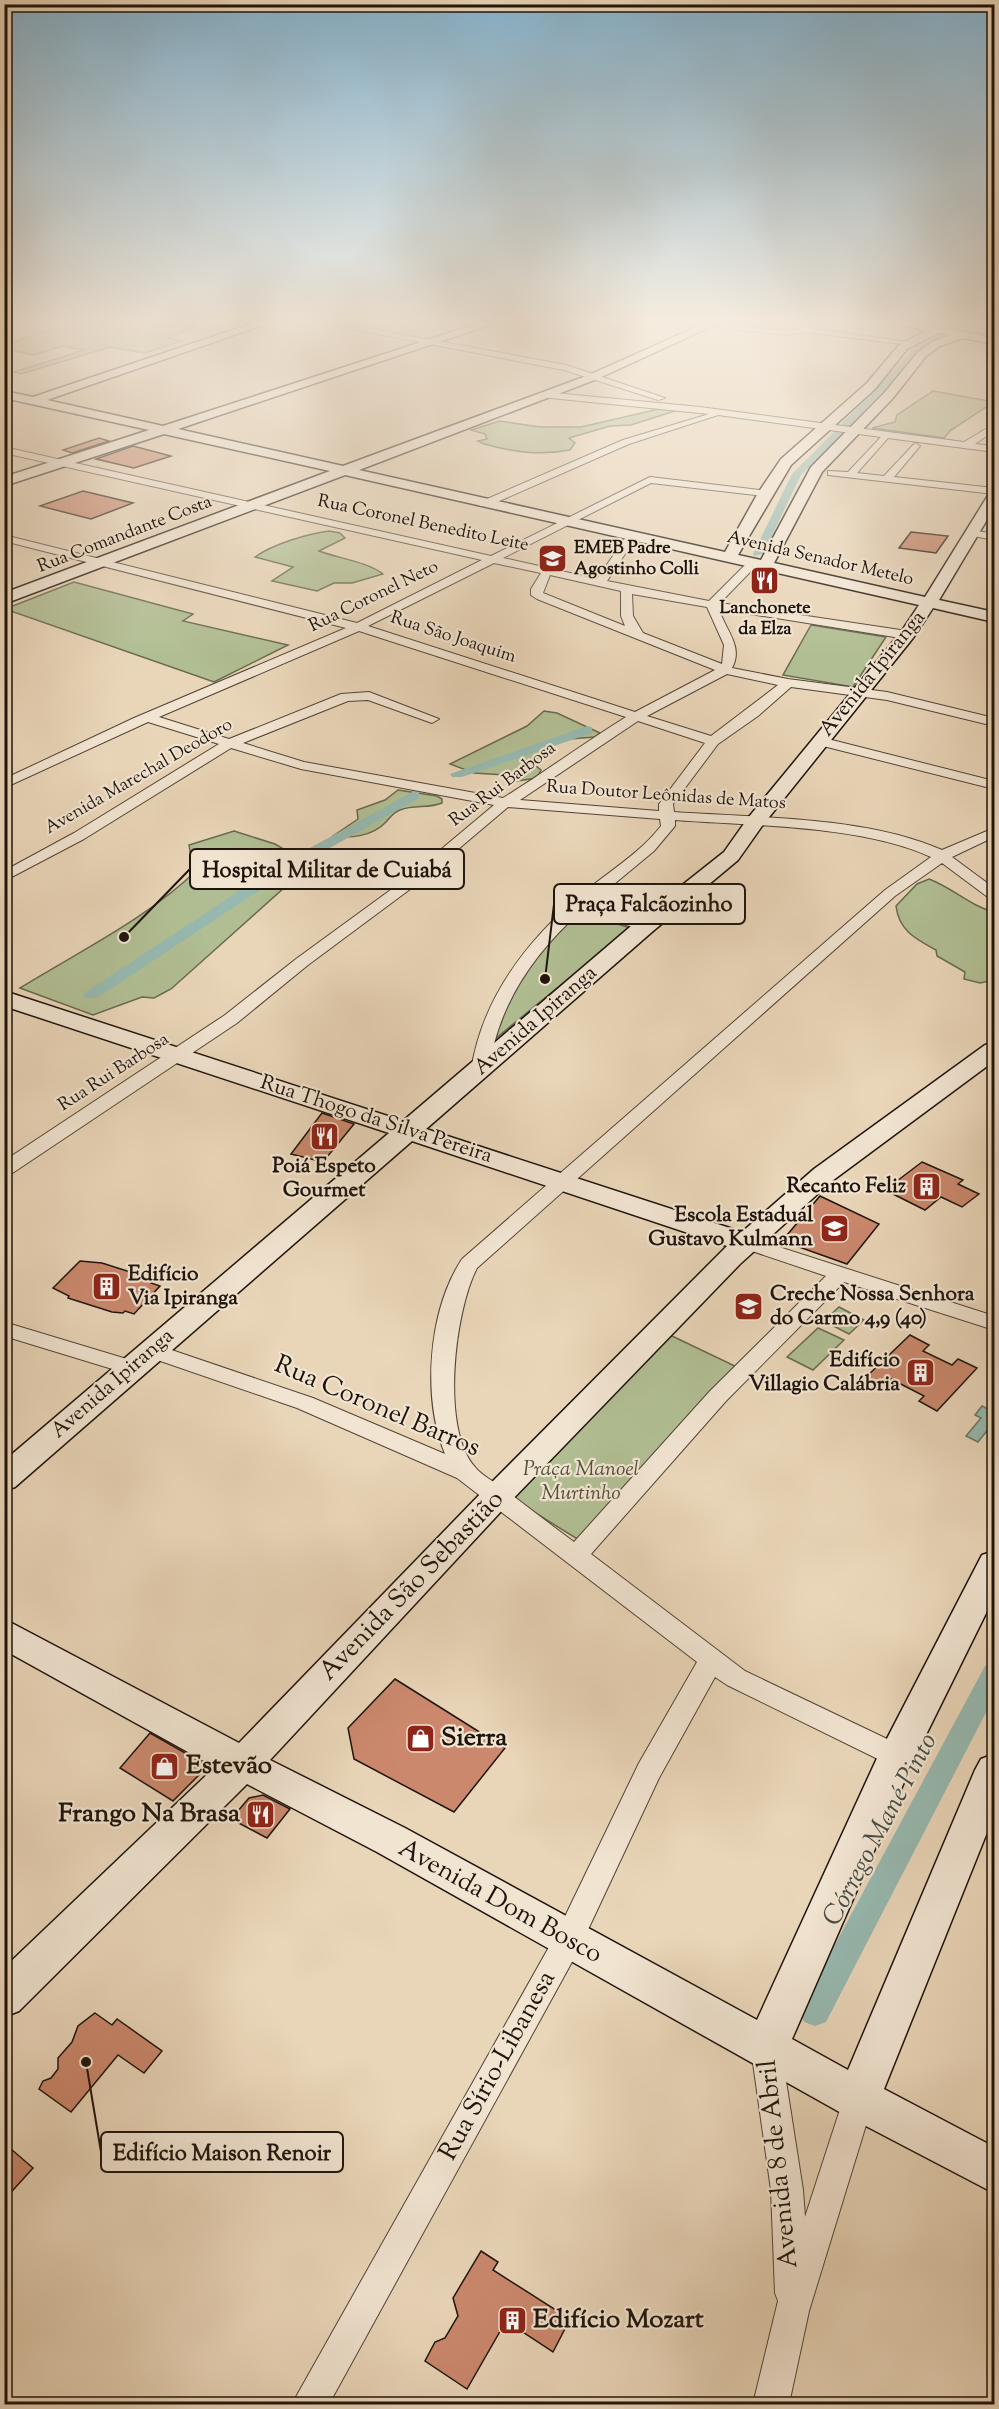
<svg xmlns="http://www.w3.org/2000/svg" width="999" height="2409" viewBox="0 0 999 2409" font-family="'Sorts Mill Goudy',serif">
<style>
.green{fill:#b1be93;stroke:#686950;stroke-width:1.5}
.water{fill:#97b9b0;stroke:#67776e;stroke-width:1.5}
.lines{fill:none;stroke-linecap:round;stroke-linejoin:round}
.canal{fill:#97b9b0;fill-rule:evenodd}
.building{fill:#cb886d;stroke:#1e140c;stroke-width:1.5}
.street-casing{stroke:#514437;stroke-width:2}
.secondary-casing{stroke:#1e140c;stroke-width:3}
.street{fill:#f1e4d1;fill-rule:evenodd}
.secondary{fill:#f1e4d1;fill-rule:evenodd}
.labels{text-anchor:middle;dominant-baseline:central;stroke-width:4.5;stroke-linejoin:round;paint-order:stroke}
.far-street-label{font-size:18px;fill:#1e140c;stroke:#f1e4d1}
.far-poi-label{font-size:18px;font-weight:bold;fill:#1e140c;stroke:#f1e4d1;text-anchor:start}
.street-label{font-size:21px;fill:#1e140c;stroke:#f1e4d1}
.poi-label{font-size:21px;font-weight:bold;fill:#1e140c;stroke:#f1e4d1;text-anchor:end}
.park-label{font-size:21px;font-style:italic;fill:#51503b;stroke:#f1e4d1}
.near-street-label{font-size:26px;fill:#1e140c;stroke:#f1e4d1}
.near-poi-label{font-size:26px;font-weight:bold;fill:#1e140c;stroke:#f1e4d1;text-anchor:start}
.near-water-label{font-size:27px;font-style:italic;fill:#484e45;stroke:#f1e4d1}
.leader{fill:none;stroke:#1e140c;stroke-width:2}
.callout-dot{fill:#1e140c;stroke:#f1e4d1;stroke-width:2}
.callout{fill:#f1e4d1;stroke:#1e140c;stroke-width:2}
.callout-label{font-size:22px;text-anchor:middle;font-weight:bold;fill:#1e140c}
</style>
<rect width="100%" height="100%" fill="#e9d5b8"/>
<filter id="stains"><feTurbulence type="fractalNoise" baseFrequency=".00333" numOctaves="4"/><feColorMatrix values="0 0 0 0 .2 0 0 0 0 .09 0 0 0 0 .02 0 0 0 .5 -.17"/></filter>
<radialGradient id="worn" r=".72"><stop offset=".6" stop-color="#630" stop-opacity="0"/><stop offset="1" stop-color="#630" stop-opacity=".3"/></radialGradient>
<!-- green -->
<g class="green">
<path d="M46,318H191L200,320L186,325L196,327L168,338L182,341L145,353L110,347L21,374L14,372L85,350L62,346L34,355L5,349V345L55,328L44,325L57,320Z"/>
<path d="M933,391L994,402L951,430L944,438L872,428L895,422L897,415Z"/>
<path d="M659,409L678,410L631,425L610,426L569,438L575,443L570,450C539,456 514,452 484,444L478,441L487,439L485,434L471,430L500,421L540,427H581Z"/>
<path d="M329,531L340,533L345,538L319,551C337,558 368,562 383,574L352,583H334L317,591L272,581L293,567L255,557C273,544 307,534 329,531Z"/>
<path d="M74,582L193,614L183,621L288,645L214,682L5,609Z"/>
<path d="M811,625L886,637L853,687L783,675Z"/>
<path d="M544,711L557,713L600,733L595,737L569,739L547,746L551,752L544,757L528,760L541,770L537,778L517,781L505,775L474,773L450,764L527,726Z"/>
<path d="M398,790L437,796L442,799V803C428,809 415,804 400,810C394,812 390,817 386,822C373,836 350,839 333,836L358,819L357,810L385,800Z"/>
<path d="M234,831L275,844L292,854L317,858V866L306,877L284,888L171,989L154,998L142,997L93,1015L20,988C80,951 148,918 198,869L191,857L189,845Z"/>
<path d="M929,879C953,888 970,906 994,912V980L980,983L964,979L965,972L937,956L936,950C916,939 899,931 896,906L917,884Z"/>
<path d="M580,912L630,928L495,1039C502,990 545,945 580,912Z"/>
<path d="M839,1307L864,1320L849,1334L824,1321Z"/>
<path d="M818,1328L844,1340L813,1370L787,1357Z"/>
<path d="M670,1335L739,1368L579,1540L513,1499Z"/>
</g>
<!-- water -->
<path class="water" d="M982,1406L994,1412V1422L978,1442L966,1436L981,1418L975,1415Z"/>
<g class="lines">
<!-- canal -->
<g class="canal">
<path d="M905,318H920L994,334V338Z"/>
<path d="M943,332L950,334L923,350L848,427H842V423L917,346Z"/>
<path d="M837,429L845,431L801,475L763,554L754,556L753,554L792,474Z"/>
<path d="M587,726L592,727V733L462,777H452L450,774Z"/>
<path d="M414,791L419,792V798L287,872L97,998H85L83,994L277,866Z"/>
<path d="M994,1663V1697L826,2022L815,2026L804,2022L800,2012L804,2002L985,1666Z"/>
</g>
</g>
<!-- building -->
<g class="building">
<path d="M99,438L109,441L72,453L63,450Z"/>
<path d="M133,446L171,456L134,468L96,459Z"/>
<path d="M83,491L133,503L91,519L40,506Z"/>
<path d="M911,532L948,536L936,553L899,548Z"/>
<path d="M322,1113L354,1124L323,1162L291,1154Z"/>
<path d="M922,1162L963,1180L958,1184L979,1194L962,1207L941,1197L925,1210L885,1190Z"/>
<path d="M820,1196L879,1224L847,1264L782,1241Z"/>
<path d="M80,1261L102,1263L146,1277L144,1278L153,1281L151,1283L160,1286L134,1314L125,1311L123,1313L112,1312L68,1298L69,1296L53,1288Z"/>
<path d="M910,1335L929,1345L923,1351L952,1365L958,1359L977,1368L937,1411L919,1401L924,1396L889,1378L880,1386L865,1378Z"/>
<path d="M395,1679L505,1748L454,1812L354,1759L348,1728Z"/>
<path d="M150,1733L208,1766L173,1801L120,1768Z"/>
<path d="M263,1795L290,1809L267,1838L231,1819L249,1798Z"/>
<path d="M95,2013L112,2025L117,2019L162,2051L144,2073L118,2055L71,2112L39,2089L43,2081L51,2078L58,2069V2058L72,2042L78,2026Z"/>
<path d="M4,2143L33,2168L4,2200Z"/>
<path d="M481,2251L498,2262L493,2270L570,2319L553,2352L506,2321L467,2389L425,2361L435,2342L445,2338L458,2316L453,2298Z"/>
</g>
<g class="lines">
<defs>
<g id="street">
<path d="M294,318C315,318 335,326 356,326C368,327 383,318 397,318L367,328L566,365L665,398L658,400L564,370Z"/>
<path d="M731,325L789,331L815,325L819,327L816,329L914,343L910,345L804,332L789,335L728,329Z"/>
<path d="M544,392L700,407L964,442L994,424V431L975,444L994,446V452L888,438L857,473L884,476L915,443L920,446L894,477L994,488V494L828,475V471L848,472L881,437L718,415L629,444L488,506H480V502L623,440L709,414L541,397Z"/>
<path d="M4,447L491,556L650,477L769,491V495L765,496L651,483L503,558L597,579L628,534L632,533L637,536L607,581L709,601L748,562H756V566L720,603L907,631L913,635L907,639L719,609C725,630 744,646 732,668L788,679L887,692L994,718V726L887,700L791,687L758,716L718,744L673,804L674,812C757,818 866,816 942,850L994,828V837L952,857L994,888V899L989,898L942,863L895,896L477,1268C455,1310 440,1429 475,1467C482,1476 495,1482 504,1489C527,1507 550,1524 574,1542L710,1391L826,1276L740,1247L737,1243L740,1239H754L994,1316V1330L844,1282L726,1401L591,1554L745,1671L906,1748L910,1756L906,1764L897,1767L888,1764L727,1685L715,1677L659,1778L578,1951L329,2404H292L558,1931L639,1763L697,1662L457,1478L297,1408L143,1355L140,1350L143,1345L151,1343L313,1398L445,1454C422,1398 428,1311 462,1259L885,890L931,857C861,825 752,826 675,820V826L654,851L590,904L651,923L653,926L651,929H639L581,911C533,954 497,1006 489,1071L480,1076L471,1071C482,997 528,939 584,892C610,871 640,853 661,826L660,819L508,807L417,884L308,965L237,1023L11,1174L4,1176V1161L225,1015L296,959L407,878L494,805L301,769L231,748L84,839L4,881V871L74,833L219,744L148,722L4,788V779L134,718L346,628L4,541V535L357,623L482,560L4,453ZM494,563L541,573L531,589V595L537,599L715,670L635,712L368,626ZM550,575L621,591V616L625,626L543,593ZM632,594L707,607L724,645L722,664L643,633L633,616ZM359,631L626,717C584,743 545,772 503,798L304,762L243,743L348,701L368,700L432,723L439,719L369,692L341,694L229,739L159,717ZM727,674L778,685L711,736L647,716ZM638,721L705,743L659,804V811L520,800Z"/>
<path d="M972,530L994,534V540L968,535L967,533Z"/>
<path d="M820,737L994,781V789L815,744L813,741Z"/>
<path d="M4,1322L140,1363L143,1368L140,1373L132,1375L4,1336Z"/>
<path d="M766,2034L777,2038L781,2049L803,2190L805,2217L847,2088L858,2083L869,2088L874,2099L809,2311L789,2404H753L778,2301L775,2293L771,2190L751,2049L755,2038Z"/>
</g>
<path id="secondary" d="M268,318H283L47,400L163,426L495,318H511L178,429L343,466L589,375L716,318H730L597,379L359,470L725,552L758,493L781,459L867,383L899,345L926,331L874,318H895L994,338V344L963,338L940,346L926,356L893,398L822,472L774,563L925,597L987,497L994,493V508L939,600L994,612V622L933,608L913,638L762,826L738,860L653,931L426,1129L742,1232L814,1169L985,1045L994,1043V1061L832,1181L740,1264L507,1505L270,1760L405,1828L757,2020L878,1756L982,1555L994,1551V1597L915,1757L792,2039L848,2070L975,1770L981,1759L994,1754V1815L884,2089L994,2147V2193L843,2114L377,1852L247,1784L19,2011L4,2017V1968L215,1767L4,1650V1619L239,1743L485,1489L727,1246L412,1141L15,1487L4,1491V1461L389,1133L4,1006V991L403,1121L637,921L724,852L748,818L901,632L919,605L345,475L4,604V593L330,471L164,434L4,486V477L149,430L4,398V391L33,397ZM938,333L950,335L932,342L918,352L885,392L811,467L761,560L738,555L791,465L875,389L907,349Z"/>
</defs>
<!-- street casing -->
<use href="#street" class="street-casing"/>
<!-- secondary casing -->
<use href="#secondary" class="secondary-casing"/>
<!-- street -->
<use href="#street" class="street"/>
<!-- secondary -->
<use href="#secondary" class="secondary"/>
</g>
<!-- sky -->
<linearGradient id="sky" x2="0" y2="1"><stop stop-color="#87b6d2"/><stop offset="0.49" stop-color="#f5ecdf"/><stop offset="1" stop-color="#f5ecdf" stop-opacity="0"/></linearGradient>
<rect width="999" height="655" fill="url(#sky)"/>
<!-- icons -->
<defs>
<symbol id="school-square" viewBox="-11 -11 22 22"><rect x="-9" y="-9" width="18" height="18" rx="4" fill="#8f2418" stroke="#f1e4d1"/><path d="M0-5L7-2L0 1L-7-2ZM-4 1L0 2.5L4 1V4Q0 6-4 4Z" fill="#fff"/></symbol>
<symbol id="restaurant-square" viewBox="-11 -11 22 22"><rect x="-9" y="-9" width="18" height="18" rx="4" fill="#8f2418" stroke="#f1e4d1"/><path d="M-5-6h1v4h1v-4h1v4h1v-4h1v5L-1.5 .5V6h-2V.5L-5-1ZM5-6V6H3V1.5H1.5Q1.5-4 5-6Z" fill="#fff"/></symbol>
<symbol id="building-square" viewBox="-11 -11 22 22"><rect x="-9" y="-9" width="18" height="18" rx="4" fill="#8f2418" stroke="#f1e4d1"/><path d="M-4-6H4V6H1V3H-1V6H-4ZM-2.5-4.3h1.7v1.8h-1.7ZM.8-4.3h1.7v1.8H.8ZM-2.5-1h1.7V.8h-1.7ZM.8-1h1.7V.8H.8Z" fill="#fff"/></symbol>
<symbol id="shop-square" viewBox="-11 -11 22 22"><rect x="-9" y="-9" width="18" height="18" rx="4" fill="#8f2418" stroke="#f1e4d1"/><path d="M-5-2.5h2.3a2.7 3.5 0 0 1 5.4 0H5L5.5 6h-11ZM-1.5-2.5h3a1.5 2.3 0 0 0-3 0Z" fill="#fff"/></symbol>
</defs>
<g fill-rule="evenodd">
<use href="#school-square" x="536" y="542" width="33" height="33"/>
<use href="#restaurant-square" x="748" y="564" width="33" height="33"/>
<use href="#restaurant-square" x="308" y="1120" width="33" height="33"/>
<use href="#building-square" x="910" y="1170" width="33" height="33"/>
<use href="#school-square" x="818" y="1212" width="33" height="33"/>
<use href="#building-square" x="90" y="1270" width="33" height="33"/>
<use href="#school-square" x="732" y="1290" width="33" height="33"/>
<use href="#building-square" x="904" y="1356" width="33" height="33"/>
<use href="#shop-square" x="404" y="1722" width="33" height="33"/>
<use href="#shop-square" x="148" y="1750" width="33" height="33"/>
<use href="#restaurant-square" x="244" y="1798" width="33" height="33"/>
<use href="#building-square" x="496" y="2304" width="33" height="33"/>
</g>
<g class="labels">
<!-- far-street labels -->
<g class="far-street-label">
<text transform="translate(423 524) rotate(12)">Rua Coronel Benedito Leite</text>
<text transform="translate(125 535) rotate(-21)">Rua Comandante Costa</text>
<text transform="translate(820 559) rotate(13)">Avenida Senador Metelo</text>
<text transform="translate(374 597) rotate(-26)">Rua Coronel Neto</text>
<text transform="translate(453 638) rotate(18)">Rua São Joaquim</text>
<text transform="translate(139 777) rotate(-30)">Avenida Marechal Deodoro</text>
<text transform="translate(503 785) rotate(-37)">Rua Rui Barbosa</text>
<text transform="translate(666 796) rotate(4)">Rua Doutor Leônidas de Matos</text>
<text transform="translate(114 1073) rotate(-33)">Rua Rui Barbosa</text>
</g>
<!-- far-poi labels -->
<g class="far-poi-label">
<text x="574" y="549">EMEB Padre<tspan x="574" dy="21">Agostinho Colli</tspan></text>
<text x="765" y="609" text-anchor="middle">Lanchonete<tspan x="765" dy="21">da Elza</tspan></text>
</g>
<!-- street labels -->
<g class="street-label">
<text transform="translate(873 674) rotate(-51)">Avenida Ipiranga</text>
<text transform="translate(536 1021) rotate(-41)">Avenida Ipiranga</text>
<text transform="translate(376 1120) rotate(18)">Rua Thogo da Silva Pereira</text>
<text transform="translate(113 1384) rotate(-41)">Avenida Ipiranga</text>
</g>
<!-- poi labels -->
<g class="poi-label">
<text x="324" y="1167" text-anchor="middle">Poiá Espeto<tspan x="324" dy="24">Gourmet</tspan></text>
<text x="906" y="1187">Recanto Feliz</text>
<text x="813" y="1216">Escola Estadual<tspan x="813" dy="24">Gustavo Kulmann</tspan></text>
<text x="128" y="1275" text-anchor="start">Edifício<tspan x="128" dy="24">Via Ipiranga</tspan></text>
<text x="770" y="1295" text-anchor="start">Creche Nossa Senhora<tspan x="770" dy="24">do Carmo 4,9 (40)</tspan></text>
<text x="900" y="1361">Edifício<tspan x="900" dy="24">Villagio Calábria</tspan></text>
</g>
<!-- park labels -->
<g class="park-label">
<text x="581" y="1470">Praça Manoel<tspan x="581" dy="24">Murtinho</tspan></text>
</g>
<!-- near-street labels -->
<g class="near-street-label">
<text transform="translate(377 1407) rotate(23)">Rua Coronel Barros</text>
<text transform="translate(412 1586) rotate(-46)">Avenida São Sebastião</text>
<text transform="translate(500 1902) rotate(29)">Avenida Dom Bosco</text>
<text transform="translate(498 2066) rotate(-61)">Rua Sírio-Libanesa</text>
<text transform="translate(779 2164) rotate(-96)">Avenida 8 de Abril</text>
</g>
<!-- near-poi labels -->
<g class="near-poi-label">
<text x="441" y="1738">Sierra</text>
<text x="186" y="1766">Estevão</text>
<text x="240" y="1814" text-anchor="end">Frango Na Brasa</text>
<text x="533" y="2320">Edifício Mozart</text>
</g>
<!-- near-water labels -->
<g class="near-water-label">
<text transform="translate(881 1830) rotate(-62)">Córrego Mané Pinto</text>
</g>
</g>
<!-- callouts -->
<path class="leader" d="M124 937L190 869M545 979L554 904M86 2062L101 2152"/>
<g class="callout-dot">
<circle cx="124" cy="937" r="6"/>
<circle cx="545" cy="979" r="6"/>
<circle cx="86" cy="2062" r="6"/>
</g>
<g class="callout">
<rect x="190" y="849" width="274" height="40" rx="6"/>
<rect x="554" y="884" width="191" height="40" rx="6"/>
<rect x="101" y="2132" width="242" height="40" rx="6"/>
</g>
<g class="callout-label">
<text x="327" y="877">Hospital Militar de Cuiabá</text>
<text x="649" y="911">Praça Falcãozinho</text>
<text x="222" y="2160">Edifício Maison Renoir</text>
</g>
<!-- margin -->
<rect width="999" height="2409" fill="none" stroke="#e9d5b8" stroke-width="24"/>
<rect x="6" y="6" width="987" height="2397" fill="none" stroke="#1e140c" stroke-width="3"/>
<rect x="12" y="12" width="975" height="2385" fill="none" stroke="#1e140c" stroke-width="1.5"/>
<rect width="100%" height="100%" filter="url(#stains)"/>
<rect width="100%" height="100%" fill="url(#worn)"/>
</svg>
